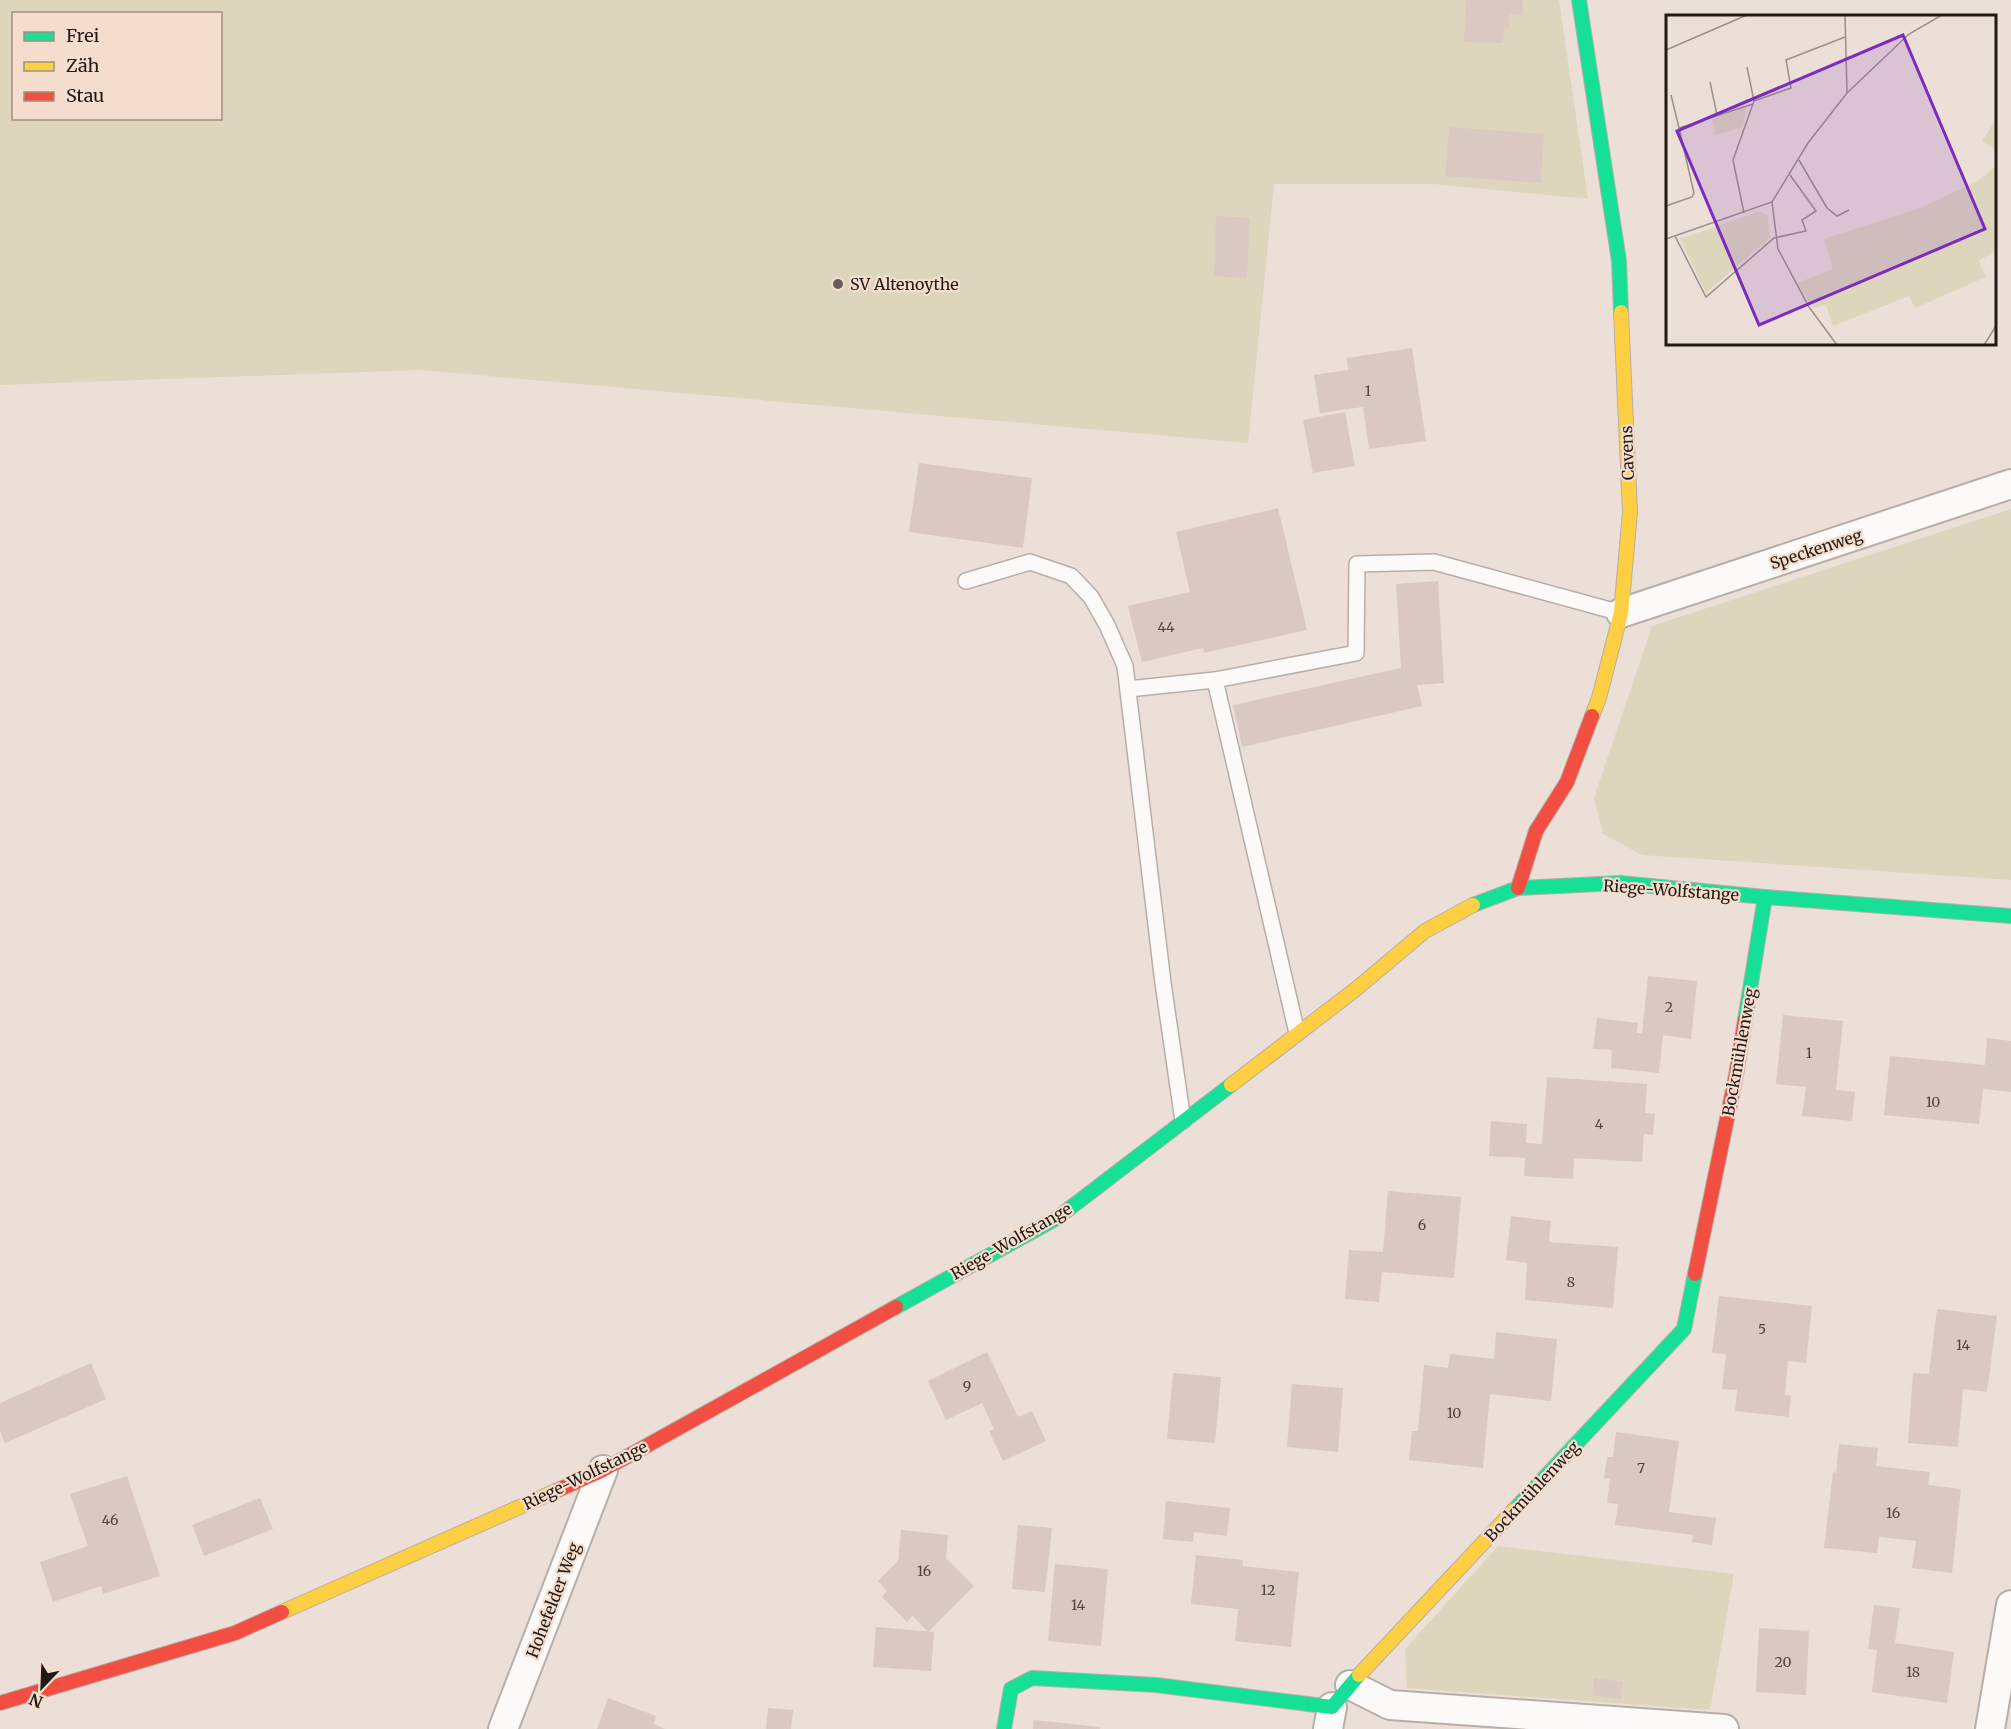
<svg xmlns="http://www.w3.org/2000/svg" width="2011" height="1729" viewBox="0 0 2011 1729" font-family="Merriweather,serif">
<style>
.green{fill:#ddd6bc;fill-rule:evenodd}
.building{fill:#dac8c3}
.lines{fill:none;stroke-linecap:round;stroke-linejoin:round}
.lane-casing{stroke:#b8aea8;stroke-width:18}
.street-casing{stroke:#b8aea8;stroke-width:32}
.fast-casing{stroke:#b8aea8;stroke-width:16}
.slow-casing{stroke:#b8aea8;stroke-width:16}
.jam-casing{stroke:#b8aea8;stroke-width:16}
.lane{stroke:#fcfaf9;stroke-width:15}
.street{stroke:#fcfaf9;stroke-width:28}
.fast{stroke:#16e098;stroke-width:14}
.slow{stroke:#ffcf43;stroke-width:14}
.jam{stroke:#f24e42;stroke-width:14}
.poi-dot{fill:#685e58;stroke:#f5ddce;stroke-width:2}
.labels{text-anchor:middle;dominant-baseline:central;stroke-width:4.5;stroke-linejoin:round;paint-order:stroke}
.number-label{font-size:14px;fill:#4f4540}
.poi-label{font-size:16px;fill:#211914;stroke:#f5ddce;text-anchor:start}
.street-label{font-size:16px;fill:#211914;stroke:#f5ddce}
.inset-road{fill:none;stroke:#9b9089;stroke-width:1.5}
.view{fill:#7b2cbf;fill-opacity:0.15;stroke:#7b2cbf;stroke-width:3}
.inset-edge{fill:none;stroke:#211914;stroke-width:3}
</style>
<rect width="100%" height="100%" fill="#ecdfd7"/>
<!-- green -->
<g class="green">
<path d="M0,0H1559L1588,199L1434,184H1274L1248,443L420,370L0,385ZM14,14H220V118H14Z"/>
<path d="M2011,509V880L1642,855L1603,834L1594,798L1652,626Z"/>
<path d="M1498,1546L1734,1574L1710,1710L1407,1688L1405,1649Z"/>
</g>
<!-- building -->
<g class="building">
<path d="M1466,0H1523L1522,15L1510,14L1509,28L1504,27L1503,43L1464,42Z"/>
<path d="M1449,127L1544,134L1541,183L1445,176Z"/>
<path d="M1216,216L1250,218L1247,278L1214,276Z"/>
<path d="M1412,348L1426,441L1369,449L1363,407L1320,413L1314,375L1348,370L1347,358Z"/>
<path d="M1345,412L1355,466L1313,473L1303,420Z"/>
<path d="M919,463L1032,478L1023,548L909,532Z"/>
<path d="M1278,508L1307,630L1204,653L1203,648L1142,662L1128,606L1190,592L1176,532Z"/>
<path d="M1438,581L1444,683L1417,685L1422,706L1242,747L1233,705L1401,668L1396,584Z"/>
<path d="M1648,976L1697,981L1691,1039L1663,1035L1659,1073L1611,1068L1612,1050L1593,1049L1597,1018L1638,1023L1637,1033H1642Z"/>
<path d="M1783,1015L1843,1021L1836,1090L1855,1092L1852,1121L1802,1116L1806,1087L1776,1084Z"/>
<path d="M1987,1038L2011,1041V1092L1983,1089L1979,1124L1884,1115L1890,1056L1985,1065Z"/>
<path d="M1547,1077L1647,1084L1645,1113L1655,1114L1653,1135L1644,1134L1642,1162L1574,1158L1573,1179L1524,1176L1525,1158L1489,1156L1491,1121L1527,1124L1526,1143L1542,1144Z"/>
<path d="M1388,1191L1461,1197L1454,1278L1382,1272L1379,1302L1345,1299L1349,1250L1383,1252Z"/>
<path d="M1511,1216L1551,1221L1549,1242L1618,1247L1613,1308L1525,1300L1527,1263L1506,1260Z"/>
<path d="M1719,1296L1812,1306L1806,1363L1788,1361L1785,1395L1791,1396L1789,1417L1735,1411L1737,1390L1722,1389L1726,1354L1712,1353Z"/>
<path d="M1937,1309L1997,1316L1987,1392L1963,1389L1958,1447L1908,1443L1913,1373L1929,1374Z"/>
<path d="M1496,1332L1557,1339L1551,1401L1490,1394L1483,1468L1409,1460L1412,1431H1418L1424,1365L1448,1368L1450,1354L1494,1359Z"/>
<path d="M987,1352L1018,1417L1032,1411L1046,1441L1003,1461L989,1431L994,1429L982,1403L946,1420L928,1381Z"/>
<path d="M91,1363L106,1399L5,1443L0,1431V1403Z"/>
<path d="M1173,1373L1221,1377L1215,1443L1167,1439Z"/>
<path d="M1292,1384L1343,1388L1338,1452L1287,1447Z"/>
<path d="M1616,1432L1679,1441L1669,1512L1716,1518L1712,1545L1692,1542L1693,1535L1615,1525L1618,1504L1607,1503L1610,1479L1604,1478L1607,1457H1613Z"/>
<path d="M1839,1444L1878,1448L1876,1466L1930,1472L1928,1485L1961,1489L1952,1573L1912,1568L1916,1541L1879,1537L1877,1553L1824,1548L1833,1472L1836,1473Z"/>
<path d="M127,1476L160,1576L103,1594L101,1586L53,1602L40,1562L88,1546L70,1494Z"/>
<path d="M260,1498L273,1529L204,1556L192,1525Z"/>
<path d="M1166,1501L1230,1508L1227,1536L1194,1532L1193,1542L1163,1539Z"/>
<path d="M1018,1525L1052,1528L1045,1592L1012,1589Z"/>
<path d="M901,1530L948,1535L946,1558L974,1586L928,1632L913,1616L907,1622L882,1597L887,1591L878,1581L898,1561Z"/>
<path d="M1196,1555L1243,1560L1242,1566L1299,1572L1291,1647L1235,1641L1238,1609L1191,1604Z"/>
<path d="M1055,1564L1108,1569L1101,1646L1048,1641Z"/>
<path d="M1874,1605L1900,1608L1895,1643L1954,1652L1947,1703L1872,1692L1877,1650L1868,1649Z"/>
<path d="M876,1627L934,1632L931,1671L873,1667Z"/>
<path d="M1759,1628L1809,1631L1806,1695L1756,1692Z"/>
<path d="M1594,1678L1623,1682L1621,1699L1592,1695Z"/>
<path d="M608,1698L656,1716L654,1724L665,1729H597Z"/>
<path d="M768,1708L793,1710L791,1729H766Z"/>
<path d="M1034,1720L1100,1727V1729H1033Z"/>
</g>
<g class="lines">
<defs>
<g id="lane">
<path d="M966,581L1030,562L1071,576L1091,597L1107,625L1125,666L1163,983L1183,1121"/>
<path d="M1128,689L1215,680"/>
<path d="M1297,1033L1215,680L1356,653L1357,564L1434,562L1621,613"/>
</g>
<g id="street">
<path d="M1621,613L2011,484"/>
<path d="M1350,1685L1390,1705L1724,1729"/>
<path d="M503,1729L603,1470"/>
<path d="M1328,1729L1332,1707"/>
<path d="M1990,1729L2011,1605"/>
</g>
<g id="fast">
<path d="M1579,0L1619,261L1621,312"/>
<path d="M1473,905L1518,888L1620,883L1765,897L2011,916"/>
<path d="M1745,1020L1765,897"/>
<path d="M896,1307L1057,1218L1231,1085"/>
<path d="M1514,1510L1684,1329L1695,1274"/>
<path d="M1004,1729L1011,1689L1032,1678L1156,1685L1332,1707L1359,1675"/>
</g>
<g id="slow">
<path d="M1592,716L1599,698L1621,613L1630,512L1621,312"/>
<path d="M1231,1085L1356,989L1425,931L1473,905"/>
<path d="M282,1612L558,1490"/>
<path d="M1359,1675L1514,1510"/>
</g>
<g id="jam">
<path d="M1518,888L1536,831L1567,782L1592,716"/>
<path d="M1695,1274L1736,1075L1745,1020"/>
<path d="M558,1490L603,1470L896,1307"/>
<path d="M0,1703L235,1633L282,1612"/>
</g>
</defs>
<!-- lane casing -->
<use href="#lane" class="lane-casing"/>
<!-- street casing -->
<use href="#street" class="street-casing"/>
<!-- fast casing -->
<use href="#fast" class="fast-casing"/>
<!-- slow casing -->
<use href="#slow" class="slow-casing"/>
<!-- jam casing -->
<use href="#jam" class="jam-casing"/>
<!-- lane -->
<use href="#lane" class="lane"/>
<!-- street -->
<use href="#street" class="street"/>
<!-- fast -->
<use href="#fast" class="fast"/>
<!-- slow -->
<use href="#slow" class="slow"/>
<!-- jam -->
<use href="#jam" class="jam"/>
</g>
<!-- markers -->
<circle class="poi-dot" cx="838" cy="284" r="6"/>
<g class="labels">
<!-- number labels -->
<g class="number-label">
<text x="1368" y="391">1</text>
<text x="1166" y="627">44</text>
<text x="1669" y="1007">2</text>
<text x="1809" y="1053">1</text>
<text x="1933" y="1102">10</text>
<text x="1599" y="1124">4</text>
<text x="1422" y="1225">6</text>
<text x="1571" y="1282">8</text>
<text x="1762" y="1329">5</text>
<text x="1963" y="1345">14</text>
<text x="967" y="1386">9</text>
<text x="1454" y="1413">10</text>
<text x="1641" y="1468">7</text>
<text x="1893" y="1513">16</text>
<text x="110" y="1520">46</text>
<text x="924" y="1571">16</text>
<text x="1268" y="1590">12</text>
<text x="1078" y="1605">14</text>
<text x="1783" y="1662">20</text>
<text x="1913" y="1672">18</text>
</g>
<!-- poi labels -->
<g class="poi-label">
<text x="850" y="284">SV Altenoythe</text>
</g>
<!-- street labels -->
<g class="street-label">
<text transform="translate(1627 453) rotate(-92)">Cavens</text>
<text transform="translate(1816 549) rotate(-18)">Speckenweg</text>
<text transform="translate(1671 890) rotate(4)">Riege-Wolfstange</text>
<text transform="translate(1739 1052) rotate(-80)">Bockmühlenweg</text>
<text transform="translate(1011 1241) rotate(-30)">Riege-Wolfstange</text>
<text transform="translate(585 1475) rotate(-26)">Riege-Wolfstange</text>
<text transform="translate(1532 1491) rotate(-47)">Bockmühlenweg</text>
<text transform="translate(553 1600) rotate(-69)">Hohefelder Weg</text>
</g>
</g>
<!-- overview -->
<g transform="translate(1666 15)">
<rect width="330" height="330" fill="#ecdfd7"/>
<path d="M81,92L77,112L49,120L46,104ZM330,104V135L316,126ZM330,151V235L313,246L320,262L249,293L243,281L167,311L160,290L147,293L131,268L167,254L158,224L254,193L312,166ZM94,196L102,201L104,223L40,278L14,224Z" fill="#ddd6bc"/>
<path class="inset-road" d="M179,0L181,78M0,35L81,0M81,52L88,86M44,67L51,100M5,80L13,113M133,145L161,193L171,201L183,195M106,187L112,234L143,292L171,330M0,191L26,182L28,178L13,113L87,89M78,198L67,145L88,86L125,73L120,45L179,22M9,221L40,282L108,223L140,216L136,205L150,196L124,160M0,224L106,187L142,128L181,78L243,19L276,0M318,330L330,311"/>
<path class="view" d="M237,20L319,214L93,310L11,116Z"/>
<rect width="330" height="330" class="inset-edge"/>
</g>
<!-- legend -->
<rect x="12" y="12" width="210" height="108" fill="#f5ddce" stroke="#a08f84" stroke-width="1.5"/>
<rect x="24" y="32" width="30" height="9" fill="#16e098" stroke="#a08f84" stroke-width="1.5"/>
<text x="66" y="42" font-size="18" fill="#211914">Frei</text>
<rect x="24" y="62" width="30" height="9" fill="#ffcf43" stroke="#a08f84" stroke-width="1.5"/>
<text x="66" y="72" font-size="18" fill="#211914">Zäh</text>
<rect x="24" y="92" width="30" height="9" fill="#f24e42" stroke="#a08f84" stroke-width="1.5"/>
<text x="66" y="102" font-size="18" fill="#211914">Stau</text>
<!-- north arrow -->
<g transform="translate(42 1687) rotate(203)" stroke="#f5ddce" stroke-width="4.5" paint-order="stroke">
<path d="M0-4.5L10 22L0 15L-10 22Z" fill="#211914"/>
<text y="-9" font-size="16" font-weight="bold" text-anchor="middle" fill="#211914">N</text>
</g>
</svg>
